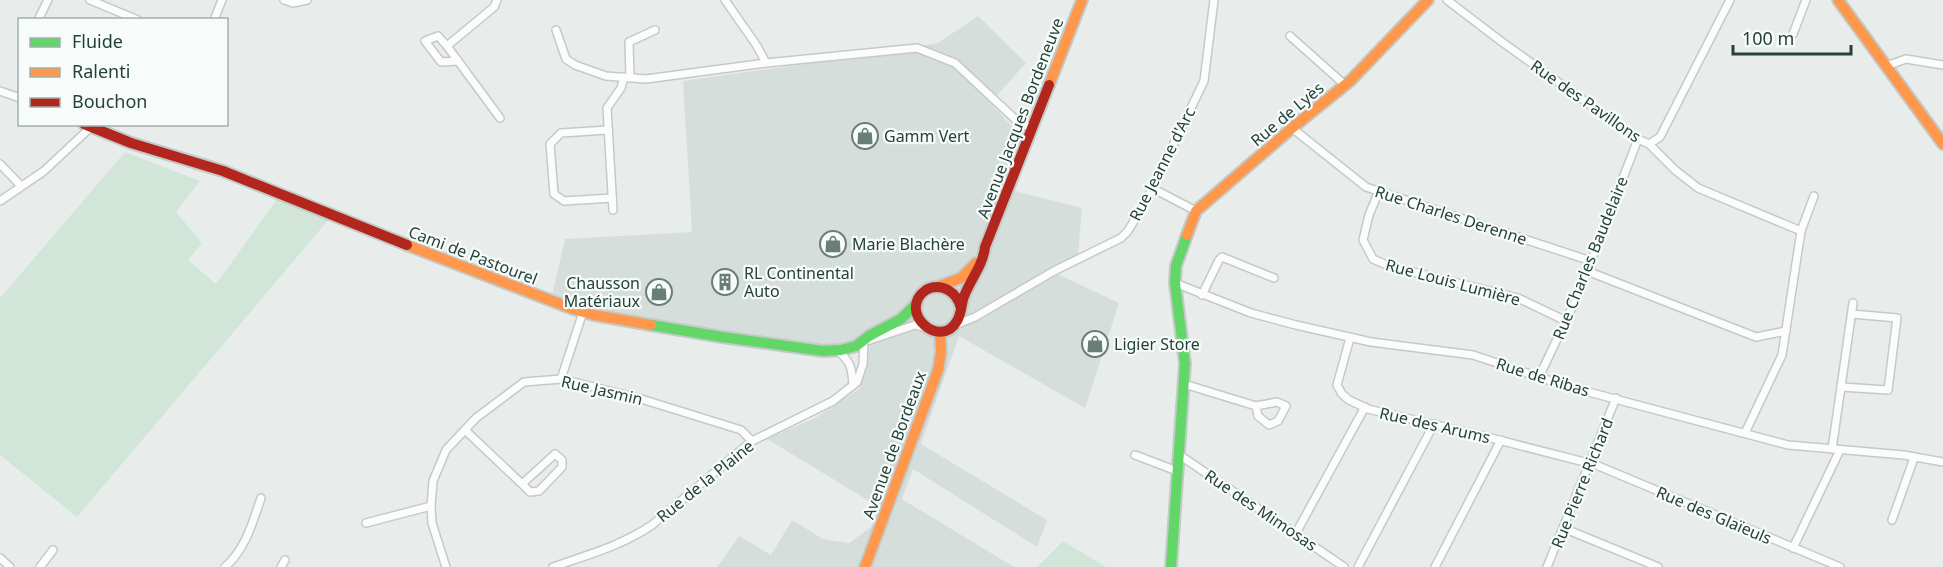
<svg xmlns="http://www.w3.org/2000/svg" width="1943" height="567" viewBox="0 0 1943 567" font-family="'Noto Sans',sans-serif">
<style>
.built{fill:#d6dedb}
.green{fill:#d1e6d8}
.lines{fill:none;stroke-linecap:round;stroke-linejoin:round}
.street-casing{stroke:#c5cac8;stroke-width:10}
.fast-casing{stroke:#c3cbc8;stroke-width:14}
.slow-casing{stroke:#c3cbc8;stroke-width:14}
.jam-casing{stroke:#c3cbc8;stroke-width:14}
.street{stroke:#fcfcfc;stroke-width:7}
.fast{stroke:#63d668;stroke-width:10}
.slow{stroke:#ff974d;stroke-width:10}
.jam{stroke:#b3261e;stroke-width:10}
.labels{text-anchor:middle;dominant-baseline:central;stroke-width:4.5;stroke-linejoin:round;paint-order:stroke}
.street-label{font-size:16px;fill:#24423a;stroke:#f7fbf9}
.poi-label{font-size:16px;fill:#24423a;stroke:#f7fbf9;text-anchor:start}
</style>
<rect width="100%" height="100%" fill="#e8edeb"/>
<!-- built -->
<path class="built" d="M978,16L1026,63L990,103L1021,136L1002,188L1082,208L1078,254L1049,270L1119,303L1085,408L959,336L921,444L1047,520L1037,547L913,469L902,499L1014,567H717L739,536L771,555L792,520L823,539L849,543L871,527L879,507L767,439L817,417L860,388L870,343L821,346L685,326L618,313L552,296L565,239L692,232L683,81L882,53L938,43Z"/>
<!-- green -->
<g class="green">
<path d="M125,152L200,181L176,212L202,243L188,260L216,284L280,195L330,218L77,517L0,455V298Z"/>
<path d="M1063,541L1106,567H1037Z"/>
</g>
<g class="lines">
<defs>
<g id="street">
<path d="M90,0L138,20"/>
<path d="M284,0L293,3L307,0"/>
<path d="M497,0L494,7L447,46L500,118"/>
<path d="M725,0L757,46L766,63L917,48L955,63L1016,120L1031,128"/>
<path d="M1447,0L1502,42L1638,139L1649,144L1660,137L1730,0"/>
<path d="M38,20L48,0"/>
<path d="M214,20L222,0"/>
<path d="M556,30L566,59L575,65L606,76L646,79L766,63"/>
<path d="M1793,34L1806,0"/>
<path d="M1290,36L1345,85"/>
<path d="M447,46L438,36L425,41L441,62L458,61"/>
<path d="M1886,66L1906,59L1943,65"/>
<path d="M630,78L629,42L655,30"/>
<path d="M0,91L20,98"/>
<path d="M1292,128L1366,187L1591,261"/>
<path d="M608,130L561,133L550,144L554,194L564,201L612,198"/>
<path d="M1649,144L1675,170L1698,188L1801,231"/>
<path d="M0,164L21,186"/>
<path d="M1152,188L1196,211"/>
<path d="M1379,191L1369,215L1363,240L1373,259L1389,266L1518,298L1566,321"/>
<path d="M0,201L44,171L91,127"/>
<path d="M613,210L607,108L621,88L624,77"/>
<path d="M1587,271L1756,337L1786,331"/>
<path d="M1175,283L1251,313L1296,325L1371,342L1473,355L1566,386L1788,445L1904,455L1943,462"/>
<path d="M1202,295L1219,260L1222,257L1274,278"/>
<path d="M1852,314L1897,318L1888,390L1841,387L1853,303"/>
<path d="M955,325L975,317L1054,271L1121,238L1128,231L1149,195L1204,81L1214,0"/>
<path d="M1350,338L1337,385L1342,394L1349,400L1368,409L1487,437L1596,465L1840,567"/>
<path d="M837,350C851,362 852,368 853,385"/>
<path d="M1539,377L1578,295L1638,139"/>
<path d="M561,379L583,312"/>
<path d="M1184,384L1256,406L1277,402L1286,406L1278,421L1269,425L1258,416L1256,406"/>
<path d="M465,430L522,484L530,492L539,491L562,467V460L555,454L522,484"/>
<path d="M1745,433L1782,355L1801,231L1814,196"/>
<path d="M1832,449L1841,387"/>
<path d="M1178,454L1344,567"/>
<path d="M1135,455L1177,471"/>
<path d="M1892,520L1914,458"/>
<path d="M366,523L431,506"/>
<path d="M1563,528L1658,567"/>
<path d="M1296,533L1365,407"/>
<path d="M1793,548L1840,450"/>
<path d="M0,558L10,567"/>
<path d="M40,567L53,550"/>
<path d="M225,567C245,550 253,522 261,498"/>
<path d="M281,567L285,560"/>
<path d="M446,567L432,523L431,506L433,481L446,450L476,418L524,382L561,379L638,398L741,430L752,441"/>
<path d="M553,567C587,555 621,546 652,525L752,441L833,401L857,382L863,364L864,341L870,340L915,325L924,327"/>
<path d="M1358,567L1434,424"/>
<path d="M1435,567L1501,440"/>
<path d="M1547,567L1616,398"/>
</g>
<g id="fast">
<path d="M651,325L722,337L823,351L841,350L856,346L869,336L901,319L917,303"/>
<path d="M1171,567L1185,364L1175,283L1176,266L1187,235"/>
</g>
<g id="slow">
<path d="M1838,0L1943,144"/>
<path d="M1049,85L1082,0"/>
<path d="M1187,235L1196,211L1292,128L1350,81L1428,0"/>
<path d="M407,245L573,309L594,315L651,325"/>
<path d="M940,286L961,278L976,263"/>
<path d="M865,567L938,370L941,352L940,332"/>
</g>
<g id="jam">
<path d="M84,124L131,143L223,171L407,245"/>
<path d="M961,308C959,300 955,294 948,290C941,286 932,286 926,290C896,311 940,351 957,321C962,313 961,302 965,294C972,277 983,265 985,247L1049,85"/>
</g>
</defs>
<!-- street casing -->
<use href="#street" class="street-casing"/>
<!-- fast casing -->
<use href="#fast" class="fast-casing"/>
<!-- slow casing -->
<use href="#slow" class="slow-casing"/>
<!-- jam casing -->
<use href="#jam" class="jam-casing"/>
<!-- street -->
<use href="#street" class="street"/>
<!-- fast -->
<use href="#fast" class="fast"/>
<!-- slow -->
<use href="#slow" class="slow"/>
<!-- jam -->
<use href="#jam" class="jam"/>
</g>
<!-- icons -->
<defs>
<symbol id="shop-ring" viewBox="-11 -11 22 22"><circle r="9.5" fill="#f7fbf9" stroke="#697e78" stroke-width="1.5"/><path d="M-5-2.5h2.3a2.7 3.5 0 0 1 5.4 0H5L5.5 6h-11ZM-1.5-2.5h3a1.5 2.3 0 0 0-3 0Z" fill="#697e78"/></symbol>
<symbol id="building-ring" viewBox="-11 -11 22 22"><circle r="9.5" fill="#f7fbf9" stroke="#697e78" stroke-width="1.5"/><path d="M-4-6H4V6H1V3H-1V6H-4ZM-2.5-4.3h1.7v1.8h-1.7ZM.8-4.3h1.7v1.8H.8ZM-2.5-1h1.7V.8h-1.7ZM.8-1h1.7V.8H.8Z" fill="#697e78"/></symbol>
</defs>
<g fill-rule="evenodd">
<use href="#shop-ring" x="850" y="121" width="30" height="30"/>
<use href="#shop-ring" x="818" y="229" width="30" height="30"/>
<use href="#building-ring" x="710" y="267" width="30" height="30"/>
<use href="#shop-ring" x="644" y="277" width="30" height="30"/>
<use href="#shop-ring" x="1080" y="329" width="30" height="30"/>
</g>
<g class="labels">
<!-- street labels -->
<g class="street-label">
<text transform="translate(1586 101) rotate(35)">Rue des Pavillons</text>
<text transform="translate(1287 114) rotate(-40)">Rue de Lyès</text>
<text transform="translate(1020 118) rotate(-69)">Avenue Jacques Bordeneuve</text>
<text transform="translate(1162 164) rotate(-63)">Rue Jeanne d'Arc</text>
<text transform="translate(1451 215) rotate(18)">Rue Charles Derenne</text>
<text transform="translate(473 255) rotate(21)">Cami de Pastourel</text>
<text transform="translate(1590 258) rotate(-68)">Rue Charles Baudelaire</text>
<text transform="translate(1453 282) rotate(15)">Rue Louis Lumière</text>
<text transform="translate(1543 377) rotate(17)">Rue de Ribas</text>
<text transform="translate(602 390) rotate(13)">Rue Jasmin</text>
<text transform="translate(1435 425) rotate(13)">Rue des Arums</text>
<text transform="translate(894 445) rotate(-70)">Avenue de Bordeaux</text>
<text transform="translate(705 481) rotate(-39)">Rue de la Plaine</text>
<text transform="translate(1582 483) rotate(-68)">Rue Pierre Richard</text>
<text transform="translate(1261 510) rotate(34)">Rue des Mimosas</text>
<text transform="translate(1714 515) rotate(23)">Rue des Glaïeuls</text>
</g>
<!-- poi labels -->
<g class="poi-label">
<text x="884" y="136">Gamm Vert</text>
<text x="852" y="244">Marie Blachère</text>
<text x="744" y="273">RL Continental<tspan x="744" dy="18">Auto</tspan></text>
<text x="640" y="283" text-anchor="end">Chausson<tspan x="640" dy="18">Matériaux</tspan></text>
<text x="1114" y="344">Ligier Store</text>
</g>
</g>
<!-- legend -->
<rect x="18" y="18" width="210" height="108" fill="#f7fbf9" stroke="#a3b1ad" stroke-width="1.5"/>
<rect x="30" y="38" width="30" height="9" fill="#63d668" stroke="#a3b1ad" stroke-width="1.5"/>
<text x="72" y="48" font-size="18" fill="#24423a">Fluide</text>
<rect x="30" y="68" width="30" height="9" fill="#ff974d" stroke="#a3b1ad" stroke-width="1.5"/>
<text x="72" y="78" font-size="18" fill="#24423a">Ralenti</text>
<rect x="30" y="98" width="30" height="9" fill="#b3261e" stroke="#a3b1ad" stroke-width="1.5"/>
<text x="72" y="108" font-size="18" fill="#24423a">Bouchon</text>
<!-- scale -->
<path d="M1733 45v9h118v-9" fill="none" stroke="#24423a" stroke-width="3"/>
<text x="1742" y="45" font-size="18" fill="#24423a" stroke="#f7fbf9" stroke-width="4.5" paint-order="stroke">100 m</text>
</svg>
